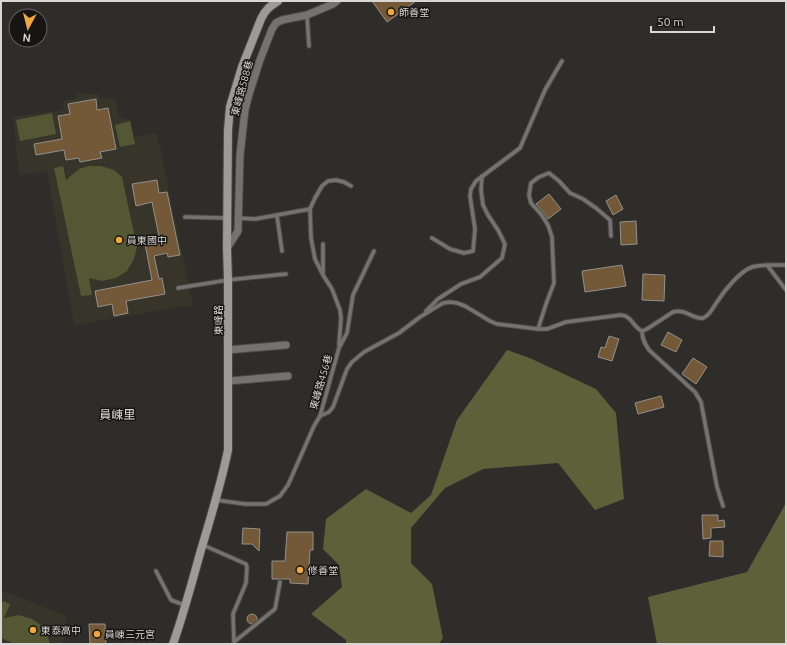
<svg xmlns="http://www.w3.org/2000/svg" width="787" height="645" viewBox="0 0 787 645" font-family="Ubuntu,'Noto Sans TC',sans-serif">
<style>
.built{fill:#37342a}
.green{fill:#545733}
.forest{fill:#5d6038}
.building{fill:#735937;stroke:#94918d}
.lines{fill:none;stroke-linecap:round;stroke-linejoin:round}
.lane-casing{stroke:#494845;stroke-width:5.5}
.street-casing{stroke:#494845;stroke-width:9}
.secondary-casing{stroke:#494845;stroke-width:10}
.lane{stroke:#757371;stroke-width:3.5}
.street{stroke:#757371;stroke-width:7}
.secondary{stroke:#9d9a98;stroke-width:8}
.poi-dot{fill:#efa73e;stroke:#161513;stroke-width:1.5}
.labels{text-anchor:middle;dominant-baseline:central;stroke-width:3;stroke-linejoin:round;paint-order:stroke}
.poi-label{font-size:10px;fill:#d8d7d5;stroke:#161513;text-anchor:start}
.street-label{font-size:10px;fill:#d8d7d5;stroke:#161513}
.quarter-label{font-size:12px;fill:#d8d7d5;stroke:#161513}
</style>
<rect width="100%" height="100%" fill="#2e2d29"/>
<!-- built -->
<g class="built">
<path d="M75,93L99,94V98L115,99L119,118L131,120L134,137L157,133L193,305L74,325L47,171L19,175L13,117L63,110L64,101L77,98Z"/>
<path d="M1,590L67,616L63,644H1Z"/>
</g>
<!-- green -->
<g class="green">
<path d="M52,113L56,134L20,141L16,120Z"/>
<path d="M130,121L135,144L120,147L115,125Z"/>
<path d="M63,166L66,180L79,169L89,166H101L114,170L122,177L137,247L134,259L127,271L116,278L102,281L89,278L92,295L81,296L54,168Z"/>
<path d="M3,601L10,604L4,618L19,615L32,619L41,625L47,634L50,644H15L1,638V605Z"/>
</g>
<!-- forest -->
<g class="forest">
<path d="M507,350L532,359L596,389L616,413L624,499L595,510L558,463L483,469L445,488L411,528V563L432,584L443,638L439,644H346V640L311,614L342,587L339,565L323,549L326,519L366,489L411,513L431,495L457,420Z"/>
<path d="M786,503V644H657L648,597L747,572Z"/>
</g>
<!-- building -->
<g class="building">
<path d="M372,1H416L387,22Z"/>
<path d="M96,99L97,110L108,108L116,149L100,152L102,158L80,162L79,158L66,160L64,150L36,155L34,144L62,139L58,116L70,114L68,104Z"/>
<path d="M157,180L159,193L167,192L180,255L168,257L167,253L154,256L159,279L162,278L165,294L126,301L128,313L114,316L112,304L98,307L95,291L152,280L145,244L160,241L152,202L136,206L132,184Z"/>
<path d="M549,194L561,209L548,219L543,212L536,204Z"/>
<path d="M616,195L623,209L613,215L606,201Z"/>
<path d="M636,221L637,244L621,245L620,222Z"/>
<path d="M622,265L626,286L585,292L582,271Z"/>
<path d="M643,274L665,275L664,301L642,300Z"/>
<path d="M668,332L682,340L676,352L661,345Z"/>
<path d="M609,336L619,339L612,361L598,357L601,347L605,348Z"/>
<path d="M693,358L707,367L696,384L682,374Z"/>
<path d="M661,396L664,407L638,414L635,403Z"/>
<path d="M702,515H718V521L724,520L725,527L711,528V538L703,539Z"/>
<path d="M243,528L260,529L259,551L252,544H242Z"/>
<path d="M287,532H313V550H310L308,584L290,583V579H272V561H285Z"/>
<path d="M710,541H723V557L709,556Z"/>
<circle cx="252" cy="619" r="5"/>
<path d="M89,624H105L106,644H90Z"/>
</g>
<g class="lines">
<defs>
<g id="lane">
<path d="M307,15L309,46"/>
<path d="M277,216L282,251"/>
<path d="M185,217L227,218"/>
<path d="M238,218L255,219L310,209"/>
<path d="M432,238L450,249L464,253L473,251L475,229L470,196L471,189L476,181L520,148L545,90L562,61"/>
<path d="M323,244V274"/>
<path d="M767,265L786,290"/>
<path d="M178,288L228,280L286,274"/>
<path d="M426,311L438,299L461,284L480,277L502,258L505,244L498,230L488,215L483,205L481,190L482,176"/>
<path d="M538,329L546,304L554,283L552,237L548,225L541,214L531,203L529,195L531,183L539,177L549,173L559,181L570,193L583,199L596,208L610,220L611,236"/>
<path d="M642,331C642,339 645,344 649,350L695,392L701,402L717,487L723,506"/>
<path d="M339,345L341,318L340,310L332,289L323,275L315,259L311,238L310,209L315,198L322,186L328,181L336,180L344,182L351,186"/>
<path d="M320,416L329,412L333,407L347,369L352,362L364,352L399,333L420,317L443,303L450,302L457,303L465,306L490,321L497,324L538,329H547L566,322L621,315C632,316 633,327 642,331L647,329L673,312C686,308 693,320 703,318C710,316 713,307 717,302C724,291 739,272 752,267C763,264 775,265 786,265"/>
<path d="M216,500L245,504H266L280,496L288,485L314,426L320,416L339,348L347,333L353,295L374,251"/>
<path d="M203,545L246,564L247,567L246,583L233,614L234,642L275,609L280,582"/>
<path d="M156,571L171,600L184,605"/>
</g>
<g id="street">
<path d="M227,248L238,231L240,155L245,110L249,94L260,60L272,29L276,23L282,20L307,15L333,4L337,1"/>
<path d="M228,350L286,345"/>
<path d="M228,381L288,376"/>
</g>
<path id="secondary" d="M173,644C184,613 192,582 201,550C211,517 221,484 228,450V280L227,248L228,130L230,107L242,67L261,19C265,10 270,6 278,1"/>
</defs>
<!-- lane casing -->
<use href="#lane" class="lane-casing"/>
<!-- street casing -->
<use href="#street" class="street-casing"/>
<!-- secondary casing -->
<use href="#secondary" class="secondary-casing"/>
<!-- lane -->
<use href="#lane" class="lane"/>
<!-- street -->
<use href="#street" class="street"/>
<!-- secondary -->
<use href="#secondary" class="secondary"/>
</g>
<!-- markers -->
<g class="poi-dot">
<circle cx="391" cy="12" r="4"/>
<circle cx="119" cy="240" r="4"/>
<circle cx="300" cy="570" r="4"/>
<circle cx="33" cy="630" r="4"/>
<circle cx="97" cy="634" r="4"/>
</g>
<g class="labels">
<!-- poi labels -->
<g class="poi-label">
<text x="399" y="12">師善堂</text>
<text x="127" y="240">員東國中</text>
<text x="308" y="570">修善堂</text>
<text x="41" y="630">東泰高中</text>
<text x="105" y="634">員崠三元宮</text>
</g>
<!-- street labels -->
<g class="street-label">
<text transform="translate(242 88) rotate(-75)">東峰路588巷</text>
<text transform="translate(218 320) rotate(-90)">東峰路</text>
<text transform="translate(321 382) rotate(-74)">東峰路456巷</text>
</g>
<!-- quarter labels -->
<g class="quarter-label">
<text x="117" y="414">員崠里</text>
</g>
</g>
<!-- border -->
<rect width="787" height="645" fill="none" stroke="#d8d7d5" stroke-width="4"/>
<!-- north arrow -->
<g transform="translate(28 28) rotate(187)"><circle r="19" fill="#161513" stroke="#646361"/>
<path d="M0-3L7 15L0 10L-7 15Z" fill="#efa73e"/>
<text y="-6" font-size="11" font-weight="bold" text-anchor="middle" fill="#d8d7d5">N</text>
</g>
<!-- scale -->
<path d="M651 26v6h63v-6" fill="none" stroke="#d8d7d5" stroke-width="2"/>
<text x="657" y="26" font-size="12" fill="#d8d7d5" stroke="#161513" stroke-width="3" paint-order="stroke">50 m</text>
</svg>
